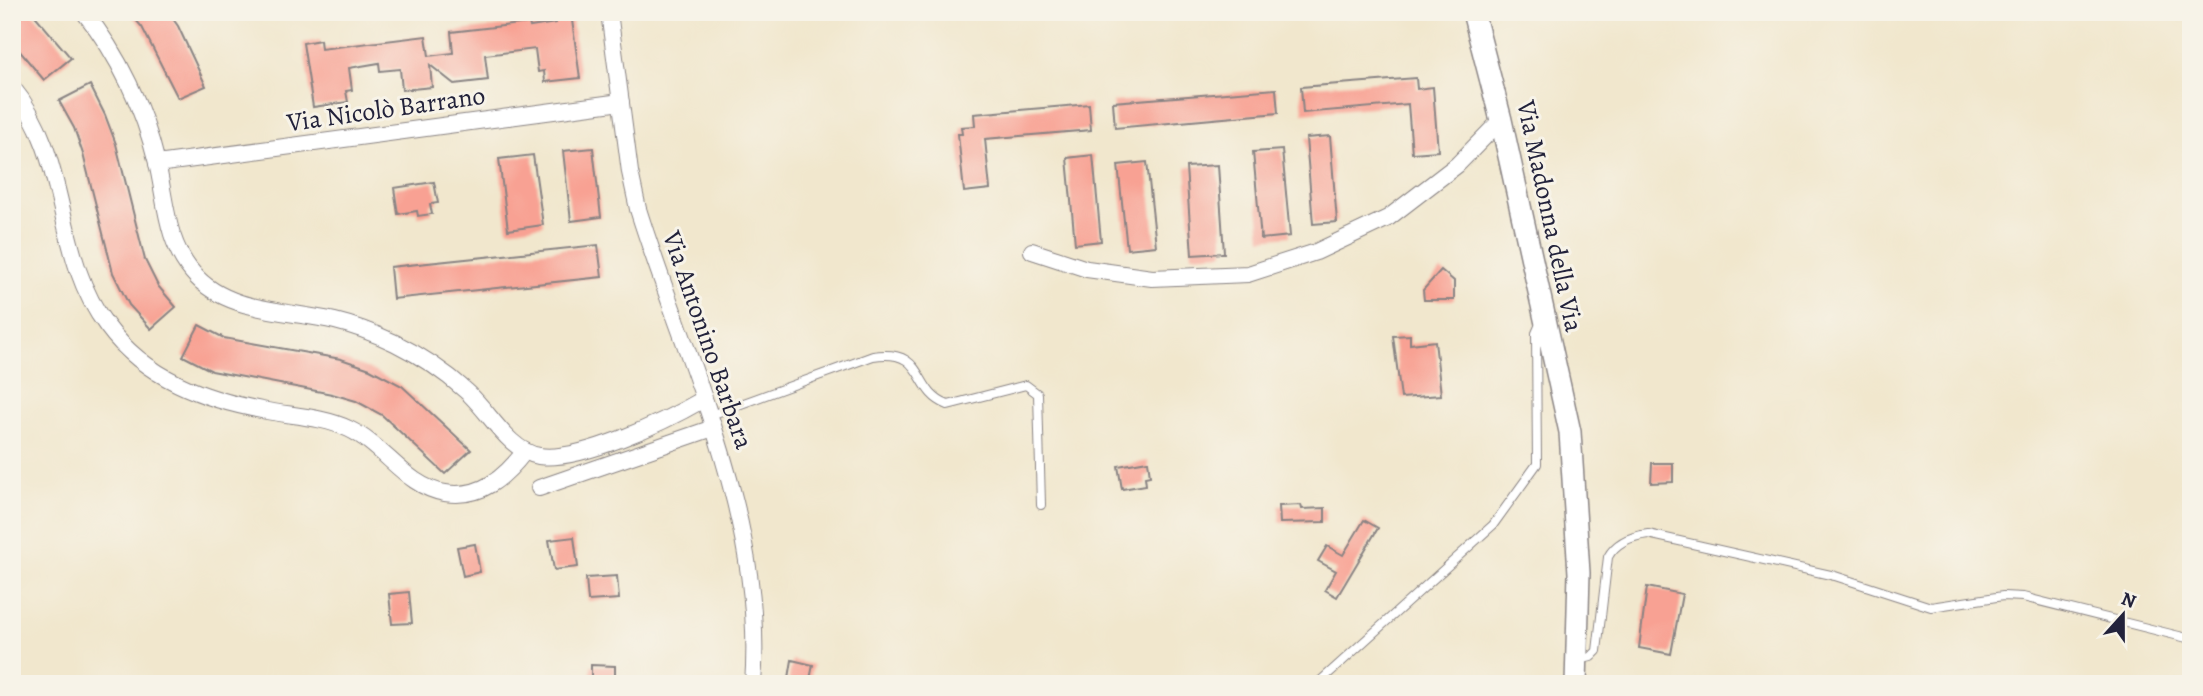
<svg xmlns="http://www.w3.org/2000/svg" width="2203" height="696" viewBox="0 0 2203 696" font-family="Alegreya,serif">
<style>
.building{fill:#f8a193}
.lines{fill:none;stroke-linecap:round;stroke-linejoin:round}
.service-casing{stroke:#8a8484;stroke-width:10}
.minor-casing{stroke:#8a8484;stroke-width:18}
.tertiary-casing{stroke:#8a8484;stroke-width:24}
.service{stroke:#fff;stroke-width:8}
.minor{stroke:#fff;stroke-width:16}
.tertiary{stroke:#fff;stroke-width:21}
.labels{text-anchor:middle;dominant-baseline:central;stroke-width:6;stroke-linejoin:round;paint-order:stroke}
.street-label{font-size:26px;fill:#22223b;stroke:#f7f3e8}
</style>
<rect width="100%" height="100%" fill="#f7f3e8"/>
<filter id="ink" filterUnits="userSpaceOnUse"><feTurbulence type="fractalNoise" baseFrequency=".0143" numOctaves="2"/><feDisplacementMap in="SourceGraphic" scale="14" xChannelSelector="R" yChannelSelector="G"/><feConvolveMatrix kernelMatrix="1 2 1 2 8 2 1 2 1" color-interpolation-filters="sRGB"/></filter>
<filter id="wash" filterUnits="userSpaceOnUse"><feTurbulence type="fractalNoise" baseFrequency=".00686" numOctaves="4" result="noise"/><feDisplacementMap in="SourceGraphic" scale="28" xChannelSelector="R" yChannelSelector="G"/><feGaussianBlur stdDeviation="1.57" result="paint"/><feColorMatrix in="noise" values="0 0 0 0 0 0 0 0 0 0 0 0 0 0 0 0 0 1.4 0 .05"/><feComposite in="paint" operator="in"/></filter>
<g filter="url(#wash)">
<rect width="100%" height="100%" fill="#f1e7cd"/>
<g id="blocks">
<!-- building -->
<g class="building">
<path d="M12,12H32L71,58L44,80L12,42Z"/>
<path d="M129,12H168L178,26L206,86L178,98L142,27Z"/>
<path d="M571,13L580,78L545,82L544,71L538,72L535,49L485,55L488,80L454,84L430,65L432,87L402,90L400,69L380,71L379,63L349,68L352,90L346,91L348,102L313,107L303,43L320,40L321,49L426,36L429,56L453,53L451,32L529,23L530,27L556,23L555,15Z"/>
<path d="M1416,78L1417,89L1433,87L1438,151L1412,153L1408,104L1303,113L1301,87Z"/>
<path d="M90,85L105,115L116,144L145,260L158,286L176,307L151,329L129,305L113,273L83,154L74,128L59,101Z"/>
<path d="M1276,89L1278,113L1115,128L1113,102Z"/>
<path d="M1089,104L1091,130L985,139L990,189L964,192L958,134H962L961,127L975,126L974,114Z"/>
<path d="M1330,136L1337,222L1313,224L1306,138Z"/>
<path d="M593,148L601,217L571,221L563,151Z"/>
<path d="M1282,150L1290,236L1261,239L1253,152Z"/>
<path d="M533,155L543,225L508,230L499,159Z"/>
<path d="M1093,155L1101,241L1075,244L1067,158Z"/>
<path d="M1147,162L1156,246L1127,249L1118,165Z"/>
<path d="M1218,165L1224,253L1192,255L1186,167Z"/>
<path d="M434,182L438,203L430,204L432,214L418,216L417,211L398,214L394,188Z"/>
<path d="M598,245L602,277L393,299L390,267Z"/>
<path d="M1441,270L1454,281V300H1424L1423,290Z"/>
<path d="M199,325L224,338L341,359L370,369L402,386L471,450L445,474L382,415L356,401L332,394L212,371L183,356Z"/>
<path d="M1410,335V344L1435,341L1441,395L1401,398L1393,336Z"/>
<path d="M1148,461L1150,476L1145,477L1146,485L1122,489L1118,466Z"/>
<path d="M1652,463H1673V482L1651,483Z"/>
<path d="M1301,505L1302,509L1325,508V522L1280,523L1279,506Z"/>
<path d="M1364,520L1378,528L1337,597L1325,590L1336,571L1318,561L1327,546L1343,555Z"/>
<path d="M574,537L578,567L554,570L549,540Z"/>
<path d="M475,544L480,572L463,576L457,547Z"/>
<path d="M617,576L619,599L588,601L586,578Z"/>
<path d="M1647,587L1682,594L1671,654L1639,648Z"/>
<path d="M409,592L412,623L392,624L389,594Z"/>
<path d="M792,660L813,665L809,684H788Z"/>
<path d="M591,665L615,666V684H591Z"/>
</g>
</g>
</g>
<g filter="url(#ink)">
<use href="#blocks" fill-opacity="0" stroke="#8a8484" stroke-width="2"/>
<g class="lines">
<defs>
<g id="service">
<path d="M708,416L873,356C928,348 911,391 948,405L1026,385L1038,394L1041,505"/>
<path d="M1579,660L1591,657L1597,651L1608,557C1616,542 1633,536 1648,534L1835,576L1931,607L2003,596L2023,597L2191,639"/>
<path d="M1317,684L1493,525L1537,464L1536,333L1540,324"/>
</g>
<g id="minor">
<path d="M84,12C119,55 144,109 157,163C166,201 166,242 193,273C226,313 288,310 335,321C356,326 376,334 395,343C421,356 443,370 465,390C488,409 508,451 539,456C580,462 666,421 702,400"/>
<path d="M609,12L630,172L638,209C686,363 766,519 753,684"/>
<path d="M12,87C70,156 53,255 107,326C145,378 205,400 267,411C294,416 324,417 349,429C385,446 406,487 445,493C481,499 505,477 525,451"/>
<path d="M157,164L621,102"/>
<path d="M1032,251L1087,269L1152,278L1248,274L1316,252L1388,218L1457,165L1501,120"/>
<path d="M539,488L713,428"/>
</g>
<path id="tertiary" d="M1473,12L1501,120L1570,432L1579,573L1576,684"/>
</defs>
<!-- service casing -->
<use href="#service" class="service-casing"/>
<!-- minor casing -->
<use href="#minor" class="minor-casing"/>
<!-- tertiary casing -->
<use href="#tertiary" class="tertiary-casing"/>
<!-- service -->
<use href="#service" class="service"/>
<!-- minor -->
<use href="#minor" class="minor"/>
<!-- tertiary -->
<use href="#tertiary" class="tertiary"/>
</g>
</g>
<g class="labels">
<!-- street labels -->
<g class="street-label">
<text transform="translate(386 109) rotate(-8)">Via Nicolò Barrano</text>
<text transform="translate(1550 216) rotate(78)">Via Madonna della Via</text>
<text transform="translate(708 340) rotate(71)">Via Antonino Barbara</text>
</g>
</g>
<!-- margin -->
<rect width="2203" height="696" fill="none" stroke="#f7f3e8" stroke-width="42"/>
<!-- north arrow -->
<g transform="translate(2123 615) rotate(21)" stroke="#f7f3e8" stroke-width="5" paint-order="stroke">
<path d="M0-5L12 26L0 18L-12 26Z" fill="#22223b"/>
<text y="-10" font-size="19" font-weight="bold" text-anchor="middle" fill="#22223b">N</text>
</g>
</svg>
